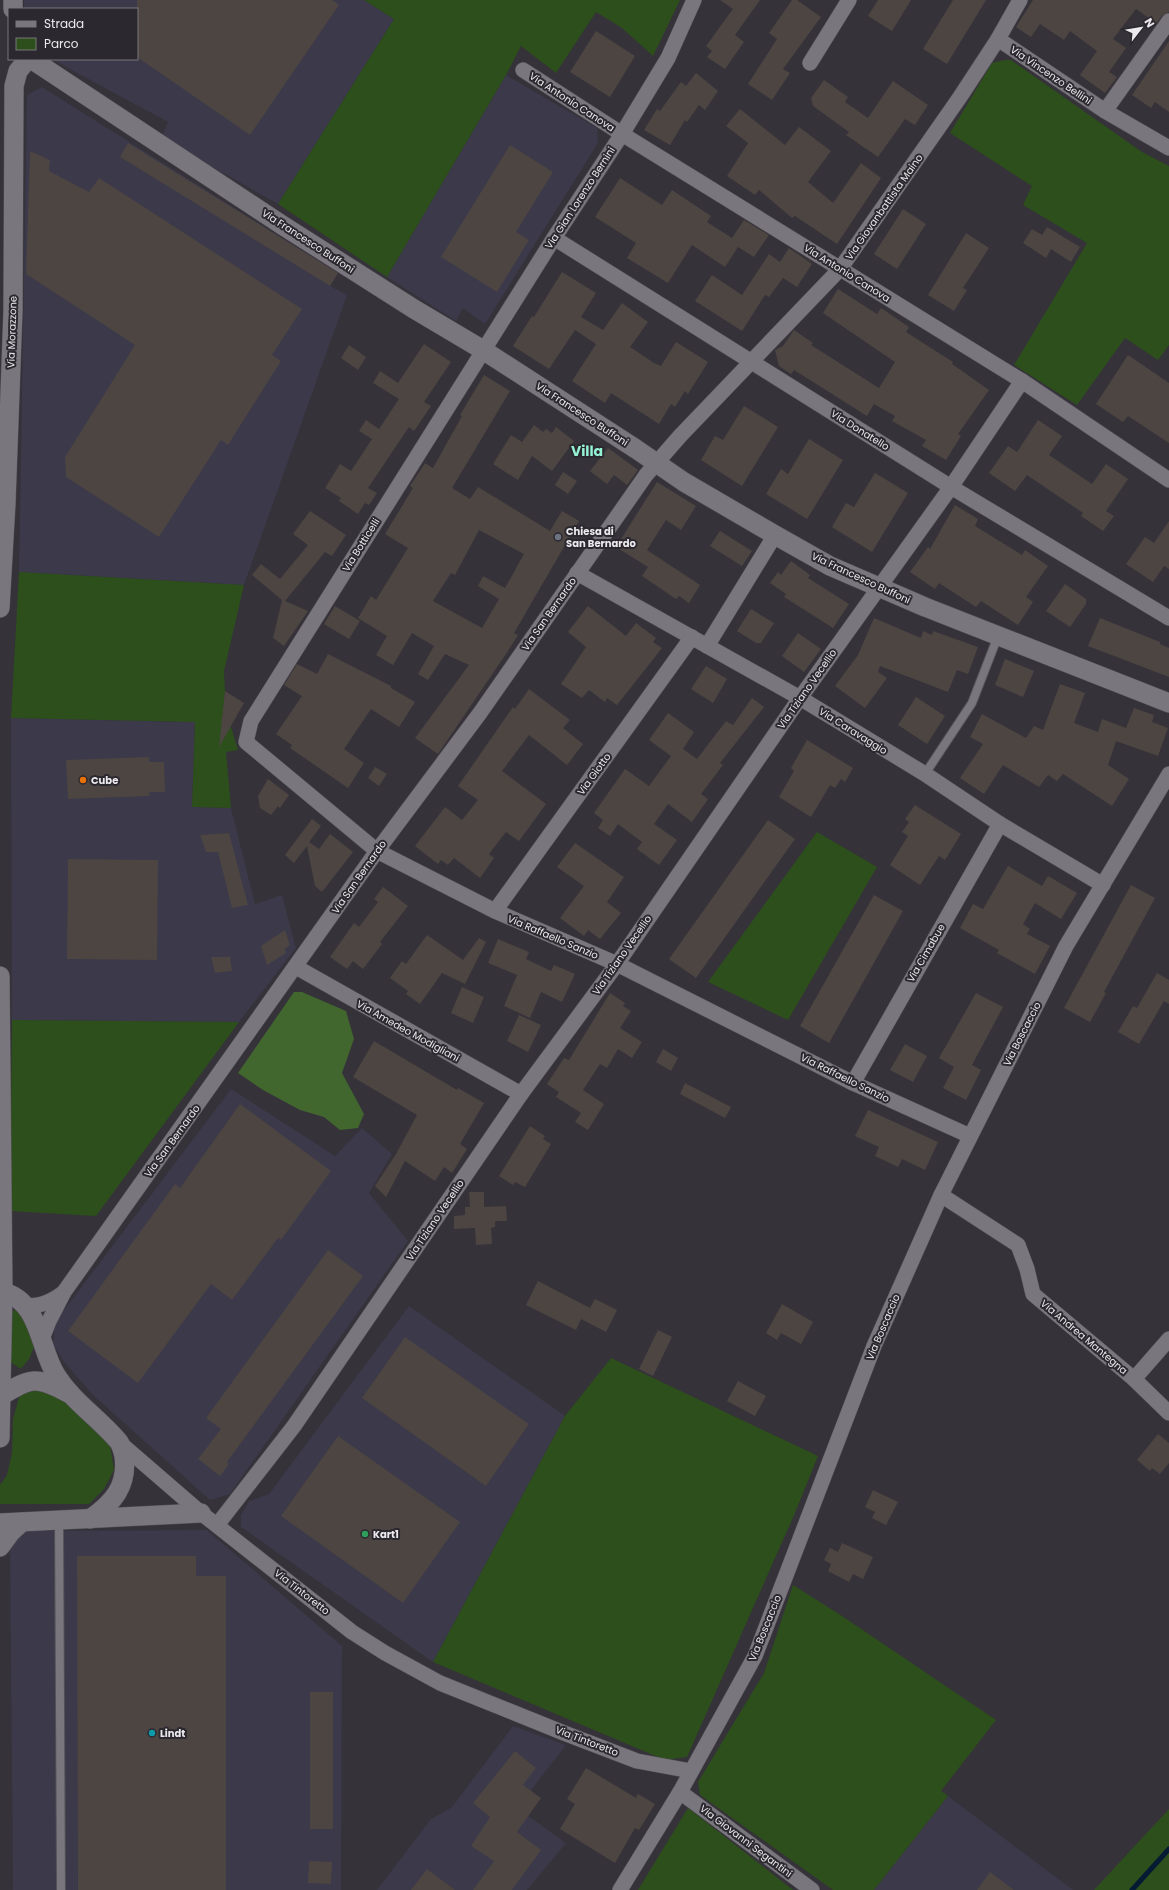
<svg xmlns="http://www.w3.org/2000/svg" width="1169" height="1890" viewBox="0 0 1169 1890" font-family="Poppins,sans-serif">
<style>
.industrial{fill:#3b394a}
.green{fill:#2d4f1c}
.forest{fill:#41672f}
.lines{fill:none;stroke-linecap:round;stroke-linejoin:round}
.stream{stroke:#031c34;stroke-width:5}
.building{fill:#4d4542;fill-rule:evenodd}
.service-casing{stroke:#535056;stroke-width:10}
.minor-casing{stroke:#535056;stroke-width:16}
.tertiary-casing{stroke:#535056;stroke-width:20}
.service{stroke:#79767e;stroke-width:8}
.minor{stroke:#79767e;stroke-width:15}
.tertiary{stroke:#79767e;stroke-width:19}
.worship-dot{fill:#6b7280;stroke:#2b282f;stroke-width:1.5}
.food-dot{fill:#e8710a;stroke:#2b282f;stroke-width:1.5}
.leisure-dot{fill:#2e9e5b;stroke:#2b282f;stroke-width:1.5}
.culture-dot{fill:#0f9aa8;stroke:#2b282f;stroke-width:1.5}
.labels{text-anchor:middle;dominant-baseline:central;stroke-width:4;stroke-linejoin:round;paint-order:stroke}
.street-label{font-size:10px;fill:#eceaee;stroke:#2b282f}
.poi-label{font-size:10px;font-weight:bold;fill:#eceaee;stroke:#2b282f;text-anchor:start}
.district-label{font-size:14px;font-weight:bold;fill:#95f2d3;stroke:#2b282f}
</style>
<rect width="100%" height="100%" fill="#353239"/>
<!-- industrial -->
<g class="industrial">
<path d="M24,0H364L394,19L278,204L161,138L168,122L55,61L54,59H137V9H24Z"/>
<path d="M506,75L597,128L598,143L485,324L463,308L456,321L387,277Z"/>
<path d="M42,87L338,273L330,286L347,295L244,585L19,572L27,95Z"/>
<path d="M11,718L195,722L192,807L231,808L255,904L282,895L296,948L239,1022L12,1020Z"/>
<path d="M231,1089L335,1156L362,1128L392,1154L369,1193L408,1241L230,1494L210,1500L92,1394L64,1362L53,1344L55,1322Z"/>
<path d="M409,1306L565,1416L433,1662L241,1527V1515L249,1501L269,1494Z"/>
<path d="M207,1530L342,1646L341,1890H13L10,1547L23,1531Z"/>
<path d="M513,1726L566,1745L517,1808L566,1843L527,1890H377L431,1819L452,1807Z"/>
<path d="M948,1796L1073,1890H874Z"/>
</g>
<!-- green -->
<g class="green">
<path d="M364,0H680L653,56L622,28L596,12L556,73L521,46L506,75L387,277L278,204L394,19Z"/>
<path d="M1004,60H1011L1142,152L1169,166V345L1158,360L1125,338L1077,405L1014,365L1087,243L1023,205L1032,186L950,133L992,63Z"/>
<path d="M19,572L244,585L224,671L225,691L222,722L231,727L238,750L226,752L231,808L192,807L195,722L11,718Z"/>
<path d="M817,832L877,867L788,1020L708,982Z"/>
<path d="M12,1020L239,1022L96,1216L10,1211Z"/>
<path d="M17,1308L36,1342L29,1359L21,1369L9,1361L10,1314Z"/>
<path d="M611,1358L818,1456L795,1513L687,1757L665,1760L433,1662L565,1416Z"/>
<path d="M30,1385L63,1394L110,1445L114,1470L104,1489L89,1504H0V1485L7,1475L12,1453L13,1419L20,1394Z"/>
<path d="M793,1585L842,1616L996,1720L941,1791L948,1796L874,1890H833L700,1795L698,1782L764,1673Z"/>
<path d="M688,1808L793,1890H638Z"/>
<path d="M1169,1809V1890H1094Z"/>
</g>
<!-- forest -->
<path class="forest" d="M294,992H302L346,1011L354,1039L342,1073L364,1114L358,1128L340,1130L324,1117L300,1110L263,1090L238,1073Z"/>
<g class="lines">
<!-- stream -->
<path class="stream" d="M1132,1890L1169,1849"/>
</g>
<!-- building -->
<g class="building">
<path d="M137,0H332L339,5L250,135L137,57Z"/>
<path d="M720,0H760L735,35L744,42L725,69L707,57L712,51L706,46L733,9Z"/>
<path d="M792,0H797L821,17L783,69L790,73L772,100L748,84L777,39L769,33Z"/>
<path d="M878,0H911L892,31L868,16Z"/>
<path d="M953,0H986L947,64L923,49Z"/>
<path d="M1033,0H1169V12L1162,16L1156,23L1136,9L1113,39L1126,48L1109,72L1117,77L1105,93L1080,75L1097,51L1070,31L1064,40L1040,24L1031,37L1016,27Z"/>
<path d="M596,31L635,56L610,97L570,72Z"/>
<path d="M1169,41V112L1155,102L1151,108L1132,95Z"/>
<path d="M696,73L718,91L705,110L699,105L687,122L685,120L670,145L644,130L657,109L660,111L681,82L686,86Z"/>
<path d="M824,80L848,97L845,102L868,118L893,81L928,105L915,125L905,119L878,157L846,135L849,132L813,106L811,98Z"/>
<path d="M740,109L785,145L799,127L831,151L808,182L833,203L861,163L881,178L837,244L795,216L792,218L759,190L755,195L727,176L748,143L726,126Z"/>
<path d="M128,143L338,273L330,286L120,157Z"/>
<path d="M510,145L553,172L516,232L529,240L497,292L441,257Z"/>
<path d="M30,151L50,160L49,171L89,192L99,178L302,309L272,355L281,361L228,445L221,440L159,537L66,477L65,457L135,345L26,274Z"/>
<path d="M620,178L662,205L672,190L711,216L707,222L732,238L744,220L769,235L754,257L738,247L725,267L692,245L668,283L627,258L636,243L595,217Z"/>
<path d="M903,209L926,224L897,269L874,254Z"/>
<path d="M1047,227L1080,247L1071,262L1051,249L1046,258L1023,243L1032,229L1042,235Z"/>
<path d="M966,233L989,248L963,288L967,290L954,311L928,295Z"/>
<path d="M789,248L812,264L797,287L783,278L769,297L765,295L742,331L695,301L712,275L742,295L769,254L780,262Z"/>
<path d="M562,272L596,293L581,317L603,330L622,303L648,322L630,347L654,363L661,366L676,342L708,362L688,394L685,391L675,407L671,404L659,424L611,393L605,403L572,381L596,344L575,330L549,369L513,346L532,316L534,317Z"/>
<path d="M838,289L877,314L881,308L909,327L906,332L953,362L952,364L989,390L958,434L961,436L946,460L922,446L926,440L892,421L895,416L874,404L867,416L794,370L791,374L779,366L775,350L783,346L794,330L813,343L811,345L879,388L895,362L823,313Z"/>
<path d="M424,344L451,362L424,402L431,406L414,431L409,427L368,488L377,493L369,505L365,503L358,514L339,501L341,498L325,488L340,464L351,471L372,439L359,431L366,420L379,429L399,399L373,383L380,371L398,383Z"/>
<path d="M349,345L366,357L358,370L341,358Z"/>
<path d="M1128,355L1169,383V443L1128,416L1123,422L1096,404Z"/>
<path d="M484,375L510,391L452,488L470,499L478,487L550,531L562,511L579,521L514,633L518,635L508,651L438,754L415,738L469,665L445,654L428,680L418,674L434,646L412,633L393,665L376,655L387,636L358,618L371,596L376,600L408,548L385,534L413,488L410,486L425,463L433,468L462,416L460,415ZM479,530L524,554L505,588L483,576L478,586L499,599L482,628L433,601L451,573L455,575Z"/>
<path d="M744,406L778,427L742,486L701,460L715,436L723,440Z"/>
<path d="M1038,420L1062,436L1049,455L1092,484L1106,464L1128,479L1106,511L1114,516L1103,531L1081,516L1083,513L1027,475L1015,491L989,473L1008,446L1017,452Z"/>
<path d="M534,425L543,432L546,429L552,433L556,427L574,441L552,471L532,456L518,480L493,464L511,435L522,442Z"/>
<path d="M809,439L843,460L807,519L766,494L781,469L788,474Z"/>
<path d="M608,448L638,470L627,485L614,475L607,484L590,471Z"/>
<path d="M563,472L577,481L568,494L555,485Z"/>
<path d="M875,473L908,493L872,552L832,527L846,503L854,507Z"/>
<path d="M657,482L696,506L681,530L666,520L647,550L700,585L689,603L679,596L676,599L642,576L648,567L616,547Z"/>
<path d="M955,505L978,519L975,526L1022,555L1025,550L1048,566L1026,597L1033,602L1018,625L981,601L976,607L939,583L935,589L910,572L928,547L930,549Z"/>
<path d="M310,511L346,535L332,556L325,552L285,601L308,611L284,646L273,638L282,600L252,575L261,564L280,579L308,545L293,534Z"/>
<path d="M1169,521V569L1164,566L1153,582L1126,564L1145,537L1154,543Z"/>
<path d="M720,531L752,551L742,566L710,546Z"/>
<path d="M791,561L810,575L808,578L849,604L833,628L784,597L786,594L770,583L778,572L781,575Z"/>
<path d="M1065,584L1086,599V604L1070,627L1046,611Z"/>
<path d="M335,606L360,621L349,639L324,624Z"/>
<path d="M588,606L626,636L636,623L656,638L653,642L662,648L617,705L607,698L605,702L589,690L582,698L561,684L586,647L568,632Z"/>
<path d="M751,609L774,623L761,643H756L737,631Z"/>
<path d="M874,618L921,638L923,631L932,635L933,631L978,647L968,674L957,670L948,692L880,666L878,672L887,678L865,708L835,686L858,655Z"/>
<path d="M1100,618L1160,642V644L1169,648V677L1088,646Z"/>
<path d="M798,633L821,649L804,672L782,656Z"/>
<path d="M328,654L391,686V688L415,702L399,727L371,709L344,749L364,763L348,788L290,748L292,745L276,734L302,696L284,685L297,664L317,674Z"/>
<path d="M1005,659L1034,671L1023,697L995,685Z"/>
<path d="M706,666L727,679L713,703L691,689Z"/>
<path d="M1060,684L1085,693L1074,723L1098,732L1102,719L1126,728L1134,708L1154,715L1152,722L1168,728L1158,756L1116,741L1108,765L1129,779L1112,806L1063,774L1057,781L1048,775L1039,787L1003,765L984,794L960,778L983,744L970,737L982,714L1026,738L1034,726L1043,730Z"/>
<path d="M529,689L570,720L563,728L583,744L567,765L529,735L502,771L546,804L519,841L506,832L489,854L494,858L480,878L454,858L448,865L441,860L438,864L415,846L445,807L462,820L478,800L458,786L513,707L515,709Z"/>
<path d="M225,691L244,703L219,747Z"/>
<path d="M916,697L945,716L927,744L898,725Z"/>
<path d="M752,698L764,707L720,763L723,765L701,794L708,799L692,822L668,804L654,824L677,840L659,865L637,849L642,842L618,824L610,836L598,828L603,820L594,813L625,769L649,786L671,756L649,740L668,713L694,732L683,749L697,759L726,721L733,725Z"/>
<path d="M807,740L853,768L845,782L841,779L835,788L830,785L811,817L779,797L794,771L791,768Z"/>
<path d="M149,757V762H164L165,792H149L150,796L68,799L66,760Z"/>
<path d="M375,767L387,774L379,786L368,778Z"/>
<path d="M268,779L289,795L280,808L278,806L271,815L260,808L258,796Z"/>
<path d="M915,805L961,834L945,860L939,856L920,885L890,865L908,836L902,832L909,822L905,819Z"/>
<path d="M312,819L321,826L309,842L319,849L330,834L353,852L322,892L315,886L307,846L294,863L285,855Z"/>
<path d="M768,820L795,839L696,978L669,959Z"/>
<path d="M229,833L248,905L232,908L218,852H206L200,835Z"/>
<path d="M575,843L624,877L607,902L621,913L600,939L588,930L584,936L560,918L584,886L557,867Z"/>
<path d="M68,859L158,860L157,960L67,959Z"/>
<path d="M1008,866L1042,886L1048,876L1077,893L1061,919L1035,903L1023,924L1030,929L1027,934L1050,946L1035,974L997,953L999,950L960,928L973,904L983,909Z"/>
<path d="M1131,885L1155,898L1104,992L1106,993L1090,1022L1064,1008Z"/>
<path d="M383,887L408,906L380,942L382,944L363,969L353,961L347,969L330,957L354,923L359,927L378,902L374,899Z"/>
<path d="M874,895L903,911L829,1043L800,1026Z"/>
<path d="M285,930L290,945L285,949L286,953L267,965L261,946Z"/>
<path d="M427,935L463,960L479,938L486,942L465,984L442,973L420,1004L406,994L408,991L390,978L402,961L406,964Z"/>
<path d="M498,939L529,952L526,959L551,971L554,965L575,974L562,1002L541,992L530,1018L504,1006L517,975L488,963Z"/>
<path d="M211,957H230L232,971L215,973Z"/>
<path d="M1157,973L1169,980V1004L1164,1001L1139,1044L1118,1032L1133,1006L1137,1008Z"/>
<path d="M462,987L484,997L473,1023L451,1013Z"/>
<path d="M610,993L625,1003L623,1006L631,1011L620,1028L642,1042L632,1058L618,1049L607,1068L600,1064L583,1090L604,1104L588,1130L575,1122L581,1113L556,1097L559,1092L547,1084L564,1058L569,1060Z"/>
<path d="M976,993L1003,1007L972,1065L981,1070L966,1100L943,1088L954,1067L939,1058Z"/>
<path d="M519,1015L541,1025L528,1052L507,1041Z"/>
<path d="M374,1041L457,1090L458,1088L484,1103L460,1144L467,1149L452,1173L444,1167L435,1181L405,1161L386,1197L375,1186L396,1154L417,1115L353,1077Z"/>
<path d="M905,1044L927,1056L913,1082L890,1070Z"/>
<path d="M663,1049L678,1058L671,1071L656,1062Z"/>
<path d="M685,1083L731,1107L725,1118L680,1094Z"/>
<path d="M240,1104L331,1171L281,1240L278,1238L232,1300L211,1284L138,1383L68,1331L175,1184L180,1188Z"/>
<path d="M868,1110L938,1142L925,1170L902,1159L898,1167L875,1156L879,1147L855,1136Z"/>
<path d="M530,1126L545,1136L543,1139L551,1144L525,1187L515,1182L513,1185L499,1176Z"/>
<path d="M469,1192H484V1207L506,1206L507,1221H495V1227L491,1228L492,1244L476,1245L475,1228L454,1229V1216L465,1215V1207H470Z"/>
<path d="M328,1250L363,1276L227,1462L229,1464L220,1476L198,1459L221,1429L206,1418Z"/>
<path d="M538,1281L590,1308L595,1299L617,1310L606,1332L581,1319L576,1330L526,1305Z"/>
<path d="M782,1304L813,1322L801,1344L781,1333L777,1340L766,1333Z"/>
<path d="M658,1330L672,1337L653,1376L639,1369Z"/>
<path d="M405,1337L529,1424L486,1486L362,1398Z"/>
<path d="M738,1381L766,1396L755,1416L727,1401Z"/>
<path d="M1158,1434L1169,1443V1463L1160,1474L1152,1468L1150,1471L1137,1460Z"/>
<path d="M338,1436L460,1522L403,1603L281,1516Z"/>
<path d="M873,1490L898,1502L886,1525L872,1518L875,1512L865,1507Z"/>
<path d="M842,1543L873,1557L863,1579L853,1574L849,1582L828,1571L831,1564L824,1560L830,1548L838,1552Z"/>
<path d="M77,1556H196V1576H226V1890H78Z"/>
<rect x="310" y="1692" width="23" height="137"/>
<path d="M515,1751L536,1768L523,1785L541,1798L517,1832L541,1850L512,1890H473L494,1861L471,1846L490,1817L473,1803Z"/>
<path d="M586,1768L636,1798L638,1794L655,1804L639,1830L635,1828L615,1863L560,1829L575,1804L567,1799Z"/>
<path d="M309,1861L332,1862L331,1884L308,1883Z"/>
<path d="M427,1869L455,1890H411Z"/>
<path d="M990,1872L1014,1890H977Z"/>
</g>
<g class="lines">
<defs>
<g id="service">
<path d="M925,774L972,703L998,636"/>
<path d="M59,1520L61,1890"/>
</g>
<g id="minor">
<path d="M694,0L668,58L622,134L554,238L251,721L246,742L377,851L495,911L617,964L853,1083L970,1136"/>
<path d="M998,39L1105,111L1169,148"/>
<path d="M810,63L849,0"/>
<path d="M523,70L622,134L1022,381L1169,480"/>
<path d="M1105,111L1169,21"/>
<path d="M554,238L951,487L1169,618"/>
<path d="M577,573L800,698L925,774L1000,824L1103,885"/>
<path d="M707,646L775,535"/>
<path d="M495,911L692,637"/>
<path d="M296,967L521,1094"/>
<path d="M853,1083L1000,824"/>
<path d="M941,1195L1018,1245L1027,1269L1033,1294L1134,1379L1169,1413"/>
<path d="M26,1306C41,1306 51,1302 63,1293"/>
<path d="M42,1339L49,1321L64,1292L377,851L480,713L646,475L680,436L840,269L960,97L998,39L1020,0"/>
<path d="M1134,1379L1169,1339"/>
<path d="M120,1443L201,1513L352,1632L385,1653L440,1683L564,1733L637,1761L691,1771"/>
<path d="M217,1525L294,1426L521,1094L617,964L800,698L951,487L1022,381"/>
<path d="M680,1792L812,1890"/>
<path d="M620,1890L680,1792L755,1656L874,1346L941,1195L1066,946L1169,774"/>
</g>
<g id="tertiary">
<path d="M13,9V0"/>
<path d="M31,59L282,225L414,309L483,350L636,449L684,482L775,535L830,566L925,607L1169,703"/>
<path d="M0,608L6,503L13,310L14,86L18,71L28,59"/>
<path d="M0,976L3,1292L0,1438"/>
<path d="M3,1292C40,1301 39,1348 56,1375C73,1402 99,1418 119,1442C121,1445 123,1452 124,1456C128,1486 113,1503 90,1519"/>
<path d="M1,1396C31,1377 37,1376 68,1393"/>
<path d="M0,1523L201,1513"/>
<path d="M0,1547L11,1532L22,1522"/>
</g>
</defs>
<!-- service casing -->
<use href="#service" class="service-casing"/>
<!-- minor casing -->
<use href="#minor" class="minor-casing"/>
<!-- tertiary casing -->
<use href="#tertiary" class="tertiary-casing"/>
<!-- service -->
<use href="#service" class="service"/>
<!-- minor -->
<use href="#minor" class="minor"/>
<!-- tertiary -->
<use href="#tertiary" class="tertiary"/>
</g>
<!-- markers -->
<circle class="worship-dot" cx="558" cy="537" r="4"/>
<circle class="food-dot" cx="83" cy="780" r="4"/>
<circle class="leisure-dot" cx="365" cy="1534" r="4"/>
<circle class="culture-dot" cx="152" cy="1733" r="4"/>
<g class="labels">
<!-- street labels -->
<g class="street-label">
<text transform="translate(1051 75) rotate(34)">Via Vincenzo Bellini</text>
<text transform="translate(572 102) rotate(33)">Via Antonio Canova</text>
<text transform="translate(580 198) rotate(-57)">Via Gian Lorenzo Bernini</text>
<text transform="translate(884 207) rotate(-55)">Via Giovanbattista Maino</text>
<text transform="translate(308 241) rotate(33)">Via Francesco Buffoni</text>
<text transform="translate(847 273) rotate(32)">Via Antonio Canova</text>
<text transform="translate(12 332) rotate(-88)">Via Morazzone</text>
<text transform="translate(582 414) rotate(33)">Via Francesco Buffoni</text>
<text transform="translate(860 430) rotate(32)">Via Donatello</text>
<text transform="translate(361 545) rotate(-58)">Via Botticelli</text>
<text transform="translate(861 578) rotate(25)">Via Francesco Buffoni</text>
<text transform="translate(549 614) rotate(-55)">Via San Bernardo</text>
<text transform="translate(807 689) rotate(-55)">Via Tiziano Vecellio</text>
<text transform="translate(853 731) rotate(32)">Via Caravaggio</text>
<text transform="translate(594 774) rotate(-54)">Via Giotto</text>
<text transform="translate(359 877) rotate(-55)">Via San Bernardo</text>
<text transform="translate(553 937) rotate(23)">Via Raffaello Sanzio</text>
<text transform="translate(926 953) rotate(-60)">Via Cimabue</text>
<text transform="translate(622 955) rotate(-55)">Via Tiziano Vecellio</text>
<text transform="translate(408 1031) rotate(29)">Via Amedeo Modigliani</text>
<text transform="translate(1022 1034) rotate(-63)">Via Boscaccio</text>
<text transform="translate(845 1078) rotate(26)">Via Raffaello Sanzio</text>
<text transform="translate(172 1141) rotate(-54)">Via San Bernardo</text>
<text transform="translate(435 1220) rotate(-56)">Via Tiziano Vecellio</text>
<text transform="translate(883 1327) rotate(-67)">Via Boscaccio</text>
<text transform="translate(1084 1337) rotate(40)">Via Andrea Mantegna</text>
<text transform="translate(302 1592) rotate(38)">Via Tintoretto</text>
<text transform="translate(765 1628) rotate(-68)">Via Boscaccio</text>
<text transform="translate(587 1741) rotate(21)">Via Tintoretto</text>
<text transform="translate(746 1841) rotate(37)">Via Giovanni Segantini</text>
</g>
<!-- poi labels -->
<g class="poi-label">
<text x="566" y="531">Chiesa di<tspan x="566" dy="12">San Bernardo</tspan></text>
<text x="91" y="780">Cube</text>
<text x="373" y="1534">Kart1</text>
<text x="160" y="1733">Lindt</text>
</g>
<!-- district labels -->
<g class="district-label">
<text x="587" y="451">Villa</text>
</g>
</g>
<!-- legend -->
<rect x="8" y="8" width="130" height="52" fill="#2b282f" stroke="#78767b"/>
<rect x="16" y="21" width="20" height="6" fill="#79767e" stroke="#78767b"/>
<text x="44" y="28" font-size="12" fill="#eceaee">Strada</text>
<rect x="16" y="38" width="20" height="12" fill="#2d4f1c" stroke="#78767b"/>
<text x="44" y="48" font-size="12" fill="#eceaee">Parco</text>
<!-- north arrow -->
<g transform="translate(1141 28) rotate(59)" stroke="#2b282f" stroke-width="3" paint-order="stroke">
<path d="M0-3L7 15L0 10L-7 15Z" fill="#eceaee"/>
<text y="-6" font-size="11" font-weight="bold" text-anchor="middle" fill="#eceaee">N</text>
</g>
</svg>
